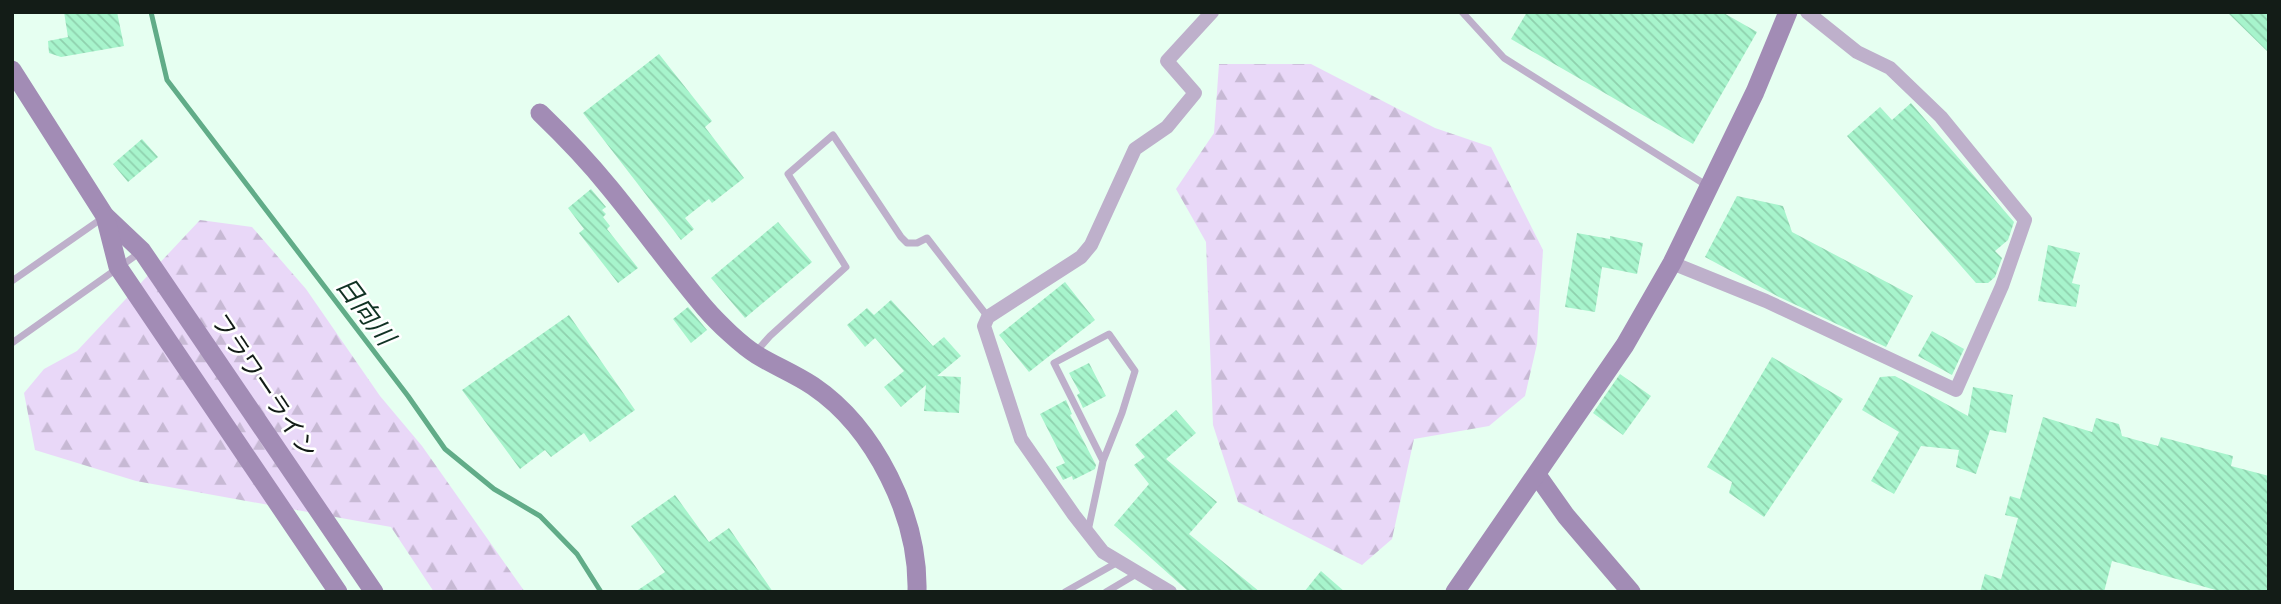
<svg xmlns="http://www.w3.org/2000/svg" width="2281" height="604" viewBox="0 0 2281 604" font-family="'Fira Sans','Noto Sans JP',sans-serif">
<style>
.forest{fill:url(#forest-firs)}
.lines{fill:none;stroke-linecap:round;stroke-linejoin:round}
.stream{stroke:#61ac88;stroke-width:5}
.building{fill:url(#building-back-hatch)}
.lane{stroke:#beb0cb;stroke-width:7}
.street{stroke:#beb0cb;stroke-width:14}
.secondary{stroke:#a28cb5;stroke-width:19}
.labels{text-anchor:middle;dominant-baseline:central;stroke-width:5;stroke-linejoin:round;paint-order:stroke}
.street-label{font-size:24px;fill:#131c17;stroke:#fff}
.water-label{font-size:26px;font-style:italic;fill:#103223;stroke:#fff}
</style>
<defs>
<pattern id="forest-firs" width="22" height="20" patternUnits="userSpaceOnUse" patternTransform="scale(1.75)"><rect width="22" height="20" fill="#e9d8f8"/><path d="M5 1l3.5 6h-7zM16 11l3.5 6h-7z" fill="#c7b9d4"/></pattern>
<pattern id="building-back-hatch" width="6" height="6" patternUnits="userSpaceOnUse" patternTransform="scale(1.75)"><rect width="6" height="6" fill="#a7f4cc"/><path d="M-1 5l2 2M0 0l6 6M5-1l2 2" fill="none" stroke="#8fd1ae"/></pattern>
</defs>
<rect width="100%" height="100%" fill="#e6fff1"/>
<!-- forest -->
<g class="forest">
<path d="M1219,64H1311L1435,128L1491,147L1543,250L1537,344L1525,396L1489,426L1414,439L1392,539L1362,565L1238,502L1213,425L1206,242L1176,189L1214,133Z"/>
<path d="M200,220L252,227L306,289L380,396L422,446L525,592H434L391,527L136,481L35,450L24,393L44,369L77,351Z"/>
</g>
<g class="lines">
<!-- stream -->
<path class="stream" d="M151,12L167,80L408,396L445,449L494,489L540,516L577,554L601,592"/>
</g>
<!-- building -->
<g class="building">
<path d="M64,12H117L124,46L61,57L49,53L48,41L68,37Z"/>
<path d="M1527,12H1722L1757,32L1693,144L1511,39Z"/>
<path d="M2227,12H2269V53Z"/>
<path d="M659,54L712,121L705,127L744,178L712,203L709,199L685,218L694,229L681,240L583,113Z"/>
<path d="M1911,103L2014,222L2008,240L1995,251L2002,258L1995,277L1988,283H1976L1847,136L1880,107L1892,120Z"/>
<path d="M142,139L158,157L128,182L113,164Z"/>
<path d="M591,189L606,207L602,210L606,214L603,217L610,226L607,229L638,268L618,283L579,233L584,229L568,208Z"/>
<path d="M1737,196L1783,206L1792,232L1913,296L1886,347L1779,297L1705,257Z"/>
<path d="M778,222L812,262L745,318L711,278Z"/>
<path d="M1577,233L1610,239V236L1643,243L1637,274L1602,267L1595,312L1565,307Z"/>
<path d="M2048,245L2080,253L2072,283L2080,285L2076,307L2038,301Z"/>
<path d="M1065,282L1095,320L1029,372L999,335Z"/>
<path d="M891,300L933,346L944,337L961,356L937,376L961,377L959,413L924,411L926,385L901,407L884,387L904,371L875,338L865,347L847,325L867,308L874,315Z"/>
<path d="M688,307L707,330L691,343L673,319Z"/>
<path d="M569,315L635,410L590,442L584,433L551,457L545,450L520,469L462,390Z"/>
<path d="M1932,331L1964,349L1952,375L1918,356Z"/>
<path d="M1772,357L1843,399L1764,517L1729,493L1732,482L1707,467Z"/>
<path d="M1089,363L1106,396L1083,408L1077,395L1080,393L1069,373Z"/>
<path d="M1620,374L1651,396L1623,435L1593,413Z"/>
<path d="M1895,376L1968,416L1973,387L2013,395L2006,433L1990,430L1976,474L1956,467L1959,450L1921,446L1894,494L1871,481L1899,432L1862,410L1880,377Z"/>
<path d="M1066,400L1072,414L1070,415L1096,465L1095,469L1073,480L1072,476L1063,480L1056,467L1065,463L1040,414Z"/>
<path d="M1176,410L1196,433L1166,459L1217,502L1189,534L1260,592H1189L1114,525L1149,484L1134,465L1145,457L1135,445Z"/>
<path d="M2043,417L2092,432L2096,418L2119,424L2122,436L2158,446L2161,437L2210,450L2233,456L2231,466L2269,476V592H2223L2112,561L2104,592H1980L1985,574L2001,579L2018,518L2005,515L2010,496L2020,499Z"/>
<path d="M675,495L709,542L729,528L773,592H635L665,572L631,526Z"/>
<path d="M1321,571L1345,592H1304Z"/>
</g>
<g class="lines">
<!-- lane -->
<g class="lane">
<path d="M1462,12L1504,58L1706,185"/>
<path d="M12,281L104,217"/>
<path d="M12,343L142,251"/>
<path d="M755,353L770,336L846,267L788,174L833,135L901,237L907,243H917L927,238L988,317"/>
<path d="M1088,531L1103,461L1122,413L1135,371L1109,334L1054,363L1103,461"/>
<path d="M1065,592L1118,562"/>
<path d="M1106,592L1138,573"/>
</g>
<!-- street -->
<g class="street">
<path d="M1672,263L1766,301L1956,390L2002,286L2025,220L1941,117L1890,68L1857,52L1807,12"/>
<path d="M1170,592L1103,552L1074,515L1021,439L984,326L988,317L1081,257L1091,245L1135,149L1167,127L1195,93L1167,61L1212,12"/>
</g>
<!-- secondary -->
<g class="secondary">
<path d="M12,70L105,216L142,251L374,592"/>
<path d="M540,113C565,137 588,161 609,187C642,227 672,269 705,308C718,323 741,345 757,355C775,366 795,374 813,386C875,428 919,517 917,592"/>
<path d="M105,216L118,267L338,592"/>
<path d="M1537,475L1566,516L1631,592"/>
<path d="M1455,592L1625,345L1672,263L1755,92L1788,12"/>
</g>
</g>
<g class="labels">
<!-- street labels -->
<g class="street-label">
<text transform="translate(264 386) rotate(56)">フラワーライン</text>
</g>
<!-- water labels -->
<g class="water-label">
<text transform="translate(365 311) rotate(53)">日向川</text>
</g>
</g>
<!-- border -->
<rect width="2281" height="604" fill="none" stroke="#131c17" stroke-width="28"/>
</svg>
